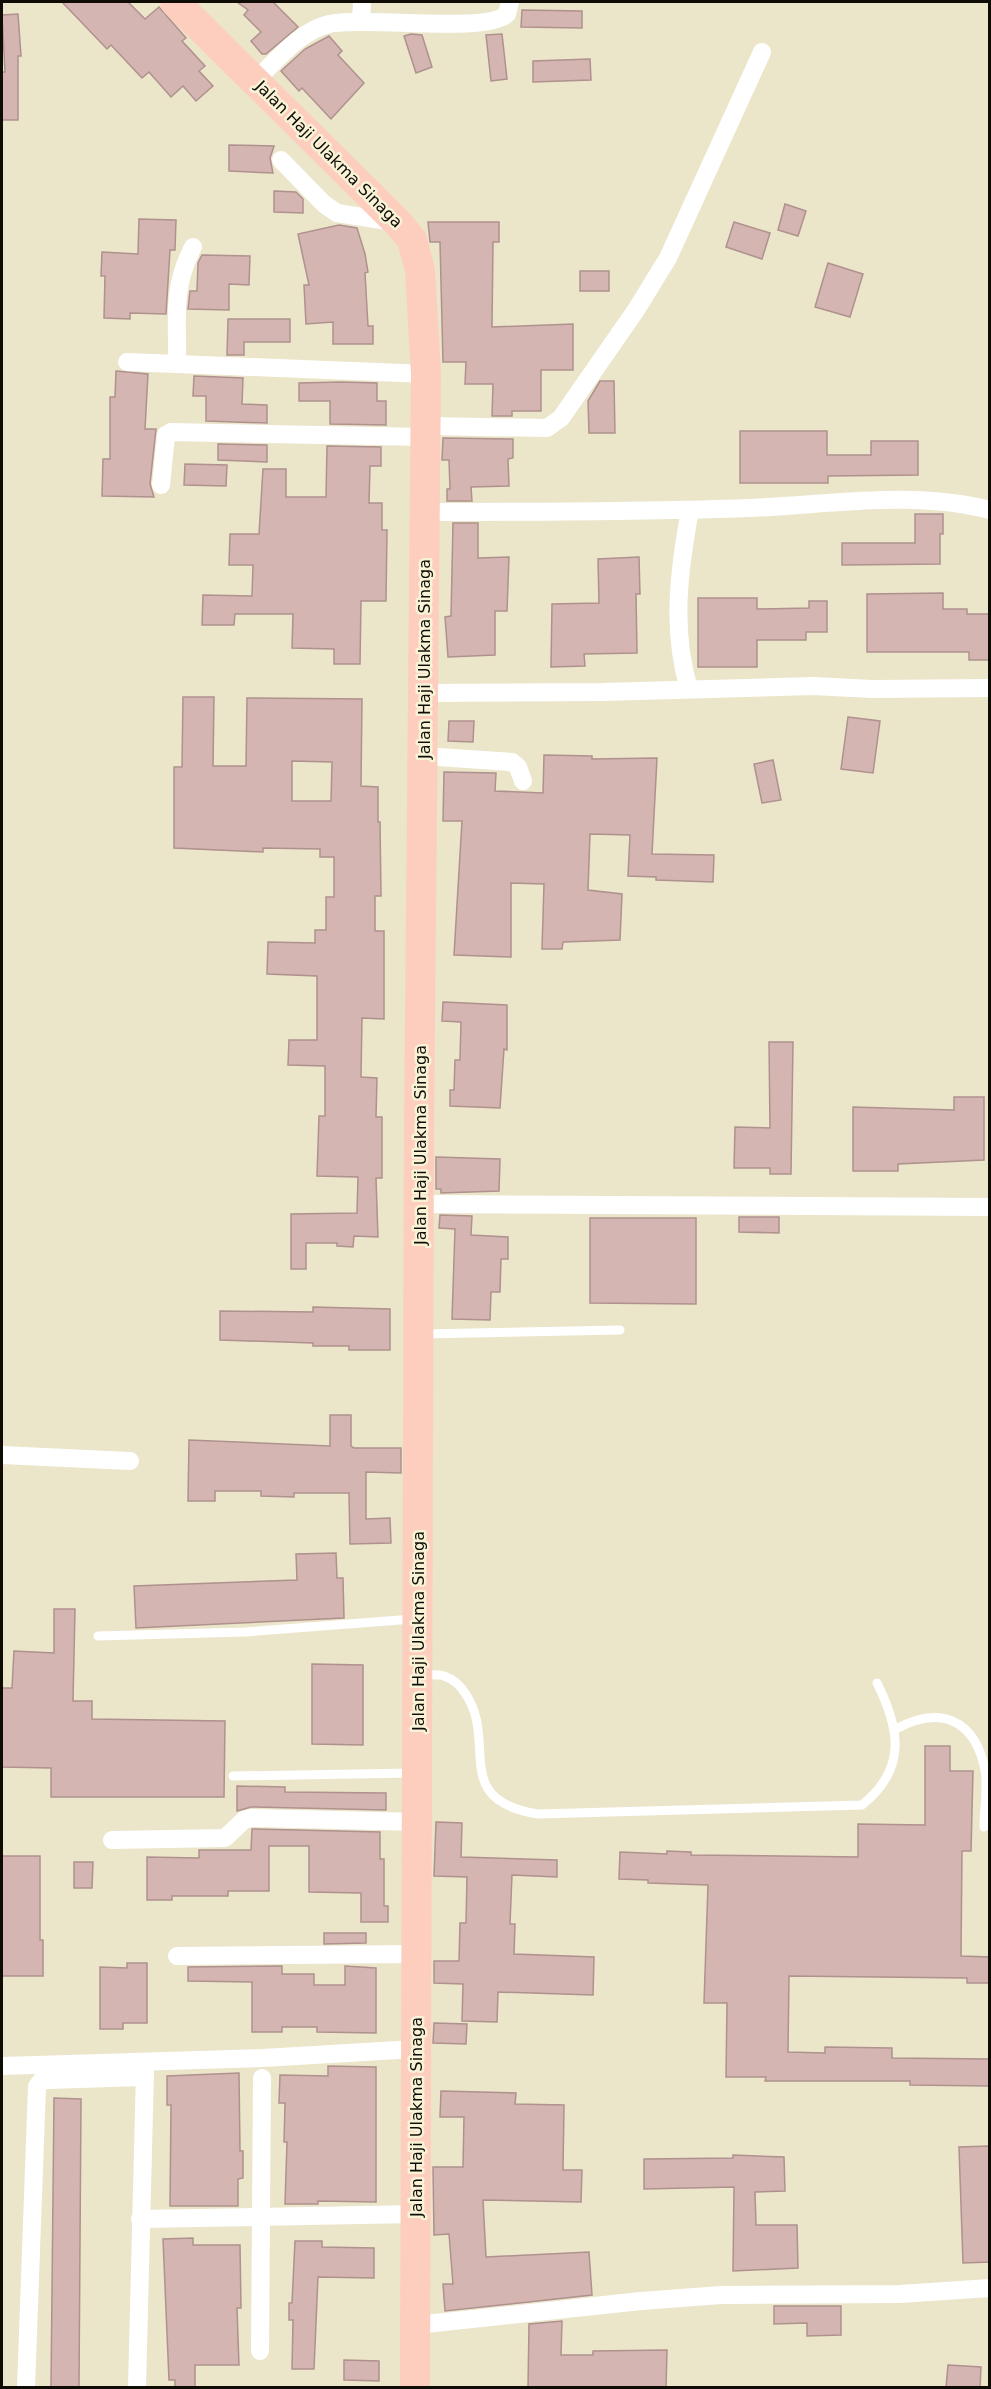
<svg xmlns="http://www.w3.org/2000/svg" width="991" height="2389" viewBox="0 0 991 2389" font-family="'DejaVu Sans',sans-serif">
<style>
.building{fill:#d4b5b1;stroke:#af918d;stroke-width:1.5;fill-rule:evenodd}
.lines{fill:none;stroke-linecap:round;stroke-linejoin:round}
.service{stroke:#fff;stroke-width:9}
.minor{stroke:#fff;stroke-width:18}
.primary{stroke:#fdcdbe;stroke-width:30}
.labels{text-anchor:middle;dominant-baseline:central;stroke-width:5;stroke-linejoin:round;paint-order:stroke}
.street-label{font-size:16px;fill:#0e0c04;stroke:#f8f3d7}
</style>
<rect width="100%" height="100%" fill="#ebe5ca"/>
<!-- building -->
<g class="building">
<path d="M62,2H128L145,19L159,7L186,38L182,41L205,66L199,71L213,86L196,101L183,86L171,97L149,72L142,78L111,45L107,49Z"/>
<path d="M237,2H273L298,27L266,54H262L251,41L261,32L244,15L248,10Z"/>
<path d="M522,10L582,11V28L521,27Z"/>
<path d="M18,14L21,56H18V120H2V72H5L2,15Z"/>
<path d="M411,34L422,35L432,67L416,73L404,36Z"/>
<path d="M502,34L507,79L491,81L486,35Z"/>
<path d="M329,36L342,51L338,55L364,83L331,119L302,88L299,91L281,71L305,49Z"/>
<path d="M590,59L591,80L533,82V61Z"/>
<path d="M229,145L274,146L270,158L273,173L229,171Z"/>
<path d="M274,191L296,192L303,199V213L274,212Z"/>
<path d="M785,204L806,211L798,236L778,230Z"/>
<path d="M139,219L176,220L175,250H170L166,314L130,313V319L104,318L105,276H101L102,252L138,254Z"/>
<path d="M428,222H499V242H493L492,327L573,324V370H541V411H512V416H492L493,384H465L466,362H443L440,242H430Z"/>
<path d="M734,222L770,233L762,259L726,247Z"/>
<path d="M339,225L357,228L365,254L368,272L365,273L368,326H373V344H333V322L306,324L304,285H309L298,234Z"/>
<path d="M202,255L250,256L249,285L229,284V310L188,309L190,291H197L198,263Z"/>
<path d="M828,263L863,274L850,317L815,307Z"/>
<rect x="580" y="271" width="29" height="20"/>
<path d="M228,319H290V342H244V355H227Z"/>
<path d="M116,371L148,374L145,429H156L150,484L154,497L102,496L103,459H110V397H115Z"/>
<path d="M194,376L243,378L242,404L267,405V423L206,421V396H193Z"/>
<path d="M600,381H614L615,433H589L588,401Z"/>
<path d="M341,382L377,383V401H386V425L330,424V401H299V383Z"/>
<path d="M740,431H827V455H871V441H918V475L828,476V483H740Z"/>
<path d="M443,438L513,439V458L508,459L509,486L471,487L472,501H447V489H450L449,460H442Z"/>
<path d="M218,444L267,445V462L218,460Z"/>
<path d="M327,446L381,447V466H370L369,503H382V530H387L386,601H361L360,664H334V649L292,648L293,614H235L234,625H202L203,595L252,596L253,565H229L230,534H259L263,469H286V497H326Z"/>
<path d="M185,464L227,465L226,486L184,485Z"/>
<path d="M915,514H943V534H940V564L842,565V543H915Z"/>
<path d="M453,523H478V558L509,557L507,611H495V655L448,657L445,617L451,616Z"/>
<path d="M639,557L640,594H636L637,653L584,654L585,666L551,667L552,604L599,603L598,559Z"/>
<path d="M943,593V609H967V614H990V660H969V652H867V594Z"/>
<path d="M698,598H757V609L809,608V601H827V632H806V640H757V667H698Z"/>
<path d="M183,697H214L213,766H246L247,698L362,699L361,786L378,787V822H380L381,896H375V931H384V1019L362,1018L361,1077L377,1078L376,1117H382V1178H376L378,1237L354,1236L353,1247L337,1246V1243H306V1269H291V1214L357,1213L358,1177L317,1176L319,1116H325V1066L288,1065L289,1040H317V976L267,974L268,942L315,943V930H326V897H334V857H320V849L263,848V852L174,848V767H182ZM292,761L332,762L331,801H292Z"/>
<path d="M848,717L880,721L873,773L841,769Z"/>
<path d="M449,721H474L473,742L448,741Z"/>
<path d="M544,755L592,756V759L657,758L652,854L714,855L713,882L656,880V877L628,876L630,835L590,834L588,890L622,894L620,940L563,942L562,949H542L544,884L511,883V957L454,955L462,821H443L444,772L496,773L495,791L543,793Z"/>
<path d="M773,760L781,800L762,803L754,764Z"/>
<path d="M443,1002L507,1005V1050L504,1049L500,1108L450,1106V1090H454L455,1060H460L461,1022L442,1021Z"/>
<path d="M769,1042H793L791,1174H770V1168H734L735,1127L770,1128Z"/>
<path d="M954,1097H984V1160L898,1164V1171H853V1107L954,1110Z"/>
<path d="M436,1157L500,1159L499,1191L441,1193V1189H436Z"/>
<path d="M440,1215L472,1216L471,1235L508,1237V1259H501L500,1292H491L490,1320L452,1319L455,1229L439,1228Z"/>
<path d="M739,1217H779V1233L739,1232Z"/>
<path d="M590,1218H696V1304L590,1303Z"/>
<path d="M313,1307L390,1309V1350H349V1346H313V1343L220,1340V1311L313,1312Z"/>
<path d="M330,1415H351V1446L354,1448H401V1473L366,1472V1519L390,1518L391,1543L350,1544L349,1493H294V1497L261,1496V1491H215V1501H188L189,1440L330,1446Z"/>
<path d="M336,1553L337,1578H343L344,1618L136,1628L134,1586L297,1580L296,1554Z"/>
<path d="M54,1609H75L73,1701H92V1719L225,1721L224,1797H51V1768L2,1767V1688H12L14,1651L54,1653Z"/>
<path d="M312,1664L363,1665V1745L312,1744Z"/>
<path d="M925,1746H950V1771H973L971,1851H962L961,1956L990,1957V1983H967V1978L789,1976L788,2052L825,2053V2047L892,2048V2058L989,2059V2086L910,2085V2081H765L766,2077H726L727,2003H704L708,1885L648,1883V1880L619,1879L620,1852L667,1854V1851L691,1852V1855L858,1857V1824L925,1825Z"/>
<path d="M237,1786L285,1787V1792L386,1793V1810L251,1807L237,1811Z"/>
<path d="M436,1822L462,1823L461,1857L557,1860V1877L512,1875L510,1924H515L514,1954L594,1957L593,1995L498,1992L497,2022L462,2021L463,1984L434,1983V1961H459L460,1923H466L467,1877L434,1876Z"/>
<path d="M252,1829L380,1832V1859H384V1906H388V1922H361V1893L309,1892V1846H269V1891H228V1896H172V1900H147V1857L199,1858V1850H251Z"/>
<path d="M2,1856H40V1940H43V1976H2Z"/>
<path d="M74,1862H93L92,1888H74Z"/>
<path d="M324,1933H366V1943L324,1944Z"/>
<path d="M127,1963H147V2023H123V2029H100V1967L127,1968Z"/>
<path d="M282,1966V1974H314V1985H345V1966L376,1968V2033L317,2032V2027H282V2032H252V1982L188,1981V1967Z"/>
<path d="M434,2023L467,2024L466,2044L433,2043Z"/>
<path d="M328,2066L376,2067V2202L318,2201V2204H285L287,2142H284L285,2103H279L280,2075L328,2076Z"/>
<path d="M239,2073L240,2151H243V2178L238,2179V2206H170L171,2105H167V2076Z"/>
<path d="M441,2091L516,2093L515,2104L564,2105L563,2170H582L581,2202L483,2200L486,2257L589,2252L592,2295L445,2311L443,2284H453L449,2234L434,2235L433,2167H463L464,2117H440Z"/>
<path d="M54,2098L81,2099L79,2387H51Z"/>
<path d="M990,2146V2262L963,2263L959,2147Z"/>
<path d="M733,2155L784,2157L785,2191L755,2192L756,2225H797L798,2268L733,2271L734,2187L644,2189V2159L733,2158Z"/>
<path d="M193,2238V2245H240L241,2308H237L239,2365H195V2388H175V2380H169L163,2239Z"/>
<path d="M295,2241H322V2247L374,2248V2278L318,2277L314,2369H292L293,2320H289V2303H292Z"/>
<path d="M774,2306H841V2335L807,2336V2323L774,2324Z"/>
<path d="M562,2321L561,2355H593V2351L667,2350L666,2388H528L529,2324Z"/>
<path d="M344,2360L379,2361V2381L344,2380Z"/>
<path d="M948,2365L981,2367L980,2388H946Z"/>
</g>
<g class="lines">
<!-- service -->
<g class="service">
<path d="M422,1334L620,1330"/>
<path d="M98,1636L245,1632L413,1619"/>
<path d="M420,1675C428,1675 437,1674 444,1676C453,1679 460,1685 465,1693C499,1742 449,1800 538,1814L862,1805C907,1769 900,1729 877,1683"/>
<path d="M896,1729C940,1705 975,1719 985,1770C988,1788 984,1809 984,1827"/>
<path d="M233,1776L413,1773"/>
</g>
<!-- minor -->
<g class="minor">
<path d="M361,21L362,2"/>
<path d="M256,80C277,60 300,31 329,24C365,16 487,34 507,14L510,2"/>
<path d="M281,160L324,204L337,213L394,222"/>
<path d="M127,362L426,374"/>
<path d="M177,364C178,318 171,290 193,247"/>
<path d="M426,426L547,428L561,418L636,310L668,258L762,52"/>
<path d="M161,485L166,435L171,432L426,437"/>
<path d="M425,512C533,512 641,512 749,508C828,505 912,490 990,510"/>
<path d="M689,689C671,629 679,570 690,510"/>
<path d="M424,693L603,692L813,686L872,689L990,688"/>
<path d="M424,756L512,762L518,767L523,781"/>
<path d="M420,1204L990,1207"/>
<path d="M2,1455L130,1461"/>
<path d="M112,1840L225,1838L244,1820L251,1818L418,1822"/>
<path d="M177,1956L418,1954"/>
<path d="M2,2066L263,2058L415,2049"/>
<path d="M140,2219L416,2214"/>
<path d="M416,2325L641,2301L721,2295L900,2294L990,2288"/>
<path d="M260,2351L262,2078"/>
<path d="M26,2388L37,2086L41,2081L48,2080L142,2077"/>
<path d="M137,2388L145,2071"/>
</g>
<!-- primary -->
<path class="primary" d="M175,2L398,223L412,240L420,270L426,374L419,1127L415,2388"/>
</g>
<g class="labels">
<!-- street labels -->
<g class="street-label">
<text transform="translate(329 154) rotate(45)">Jalan Haji Ulakma Sinaga</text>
<text transform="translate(424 659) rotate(-90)">Jalan Haji Ulakma Sinaga</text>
<text transform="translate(420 1145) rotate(-90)">Jalan Haji Ulakma Sinaga</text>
<text transform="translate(418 1631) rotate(-90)">Jalan Haji Ulakma Sinaga</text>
<text transform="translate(416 2117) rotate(-90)">Jalan Haji Ulakma Sinaga</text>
</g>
</g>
<!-- border -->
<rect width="991" height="2389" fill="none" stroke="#0e0c04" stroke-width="6"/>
</svg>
